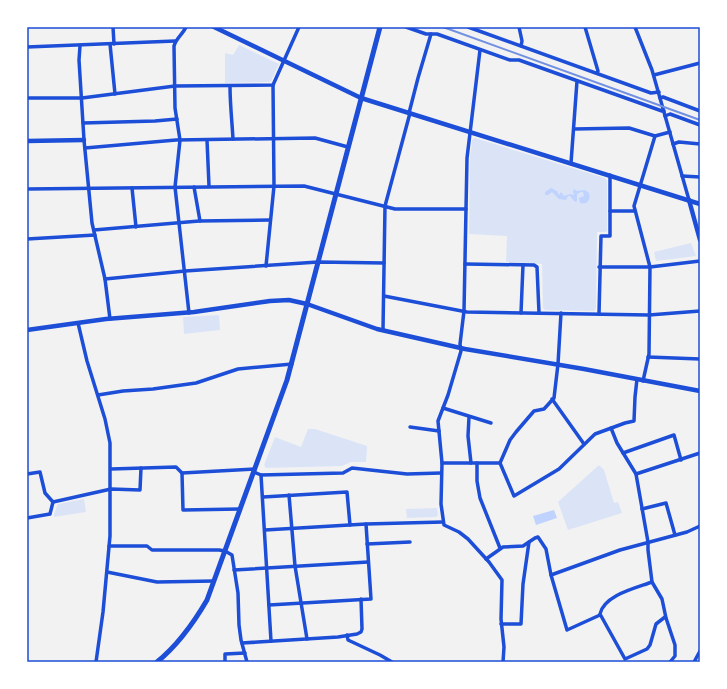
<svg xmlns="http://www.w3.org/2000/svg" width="727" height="689" viewBox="0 0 727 689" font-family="'Exo 2',sans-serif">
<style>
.green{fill:#dbe4f7}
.water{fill:#bfd3fe}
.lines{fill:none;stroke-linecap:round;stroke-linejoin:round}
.minor{stroke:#1d4ed8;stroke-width:3.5}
.tertiary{stroke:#1d4ed8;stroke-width:4.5}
.secondary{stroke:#1d4ed8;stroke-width:5}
.rail{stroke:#7290e2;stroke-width:2}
.neatline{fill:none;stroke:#1d4ed8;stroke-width:1.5}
</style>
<rect width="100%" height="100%" fill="#f2f2f2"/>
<!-- green -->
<g class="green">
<path d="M239,45L279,64L271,81L269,82L225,83V53L233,55Z"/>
<path d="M475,138L605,178L607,181V231L605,232H597L596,308L594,311L545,310L543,308L542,264L506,262L507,236L469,234L470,158L472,140Z"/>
<path d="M691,243L696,256L656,261L654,252Z"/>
<path d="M219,315L220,330L184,334L183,317Z"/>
<path d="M308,429H315L367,446L366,462H351L342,466L266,468L264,465L275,437L301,447Z"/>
<path d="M599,465L604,470L614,503L618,502L622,513L568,530L558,502Z"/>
<path d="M84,499L86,512L54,517V514L58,504Z"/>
<path d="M437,508L438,515L436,517L407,518L406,509Z"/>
</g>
<!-- water -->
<g class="water">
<path d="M551,188L557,191L559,195L561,192L564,196L570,194L574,195L573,191L574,189L577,191L585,190L589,193C591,200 587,205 580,203L579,198L584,196L583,192H581L577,194V201L576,202L574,201L570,196H568L566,200L559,199L552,192L548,195H545V192Z"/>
<path d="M554,510L557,518L536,525L533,516Z"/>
</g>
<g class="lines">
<!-- minor -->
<g class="minor">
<path d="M113,27L114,44"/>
<path d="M186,27C183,34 176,38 174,46L175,108L180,140L175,187L189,313"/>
<path d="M406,27L426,34H437L510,60H519L662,111H664"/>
<path d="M468,27L651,93L659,92"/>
<path d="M519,27L522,41L521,46"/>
<path d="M585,27L598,71L597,73"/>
<path d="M635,27L652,70L689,200"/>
<path d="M110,44L115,94"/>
<path d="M80,46L79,60L84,140L92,223L105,279L110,319"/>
<path d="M27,47L175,41"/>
<path d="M480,50L467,158L464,311L460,344L461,351L448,395L438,421L442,463L441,504L444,525L459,532L468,539L489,562L502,580L501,619L504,647L503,662"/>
<path d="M654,75L700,63"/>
<path d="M230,86C230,104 232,121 233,139"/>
<path d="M27,98H82L175,86L273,85L299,27"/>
<path d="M660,98L663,97L700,111"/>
<path d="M409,113L418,78L431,34"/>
<path d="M665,116L670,114L700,125"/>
<path d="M83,123L155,121L177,119"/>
<path d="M574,129L629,128L655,136L670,132"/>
<path d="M207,140L209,186"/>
<path d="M673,144L679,142L700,144"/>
<path d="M85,148L176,140L315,138L348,147"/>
<path d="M571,163L577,81"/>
<path d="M682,176L700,177"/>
<path d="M194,187L200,221"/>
<path d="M132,188L136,227"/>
<path d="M27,189L304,186L395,209H466"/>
<path d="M610,211H635"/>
<path d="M94,230L199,221L270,220"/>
<path d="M27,239L95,235"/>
<path d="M465,264L534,265L537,267L539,313"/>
<path d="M266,266L274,186L273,85"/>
<path d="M599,267H650L700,261"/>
<path d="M105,279L185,271L318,262L384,263"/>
<path d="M384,296L467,312L649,315L700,311"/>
<path d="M521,313L523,265"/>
<path d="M561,313L558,364L554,398L544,409L534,411L516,432L510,440L500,463L514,496L559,469L595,434L625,423L634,421L635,397L637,379"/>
<path d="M599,314L601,236H610V175"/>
<path d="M78,323L87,361L105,419L110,443V536L103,612L96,662"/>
<path d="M383,330L385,206L410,113"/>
<path d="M648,357L700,359"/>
<path d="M643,381L649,354L650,267L634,206L655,136"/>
<path d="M98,395L123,391L153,389L196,383L238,369L292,364"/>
<path d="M552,399L584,444"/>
<path d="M443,408L491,423"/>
<path d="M469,417L468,436L471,463"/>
<path d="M410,427L439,431"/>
<path d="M611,428L617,443L636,474L648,542V550L652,582L662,599L666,618L675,645V656L670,662"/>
<path d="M623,453L674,435L681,460"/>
<path d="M442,463H500"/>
<path d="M477,463V481L480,498L500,548"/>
<path d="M111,469L176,467L182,473L255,469"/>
<path d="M254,472L261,475L343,473L352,468L407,474L441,473"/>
<path d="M182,473L183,510L240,509"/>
<path d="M27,474L40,472L45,493L53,502L111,489L140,490L141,468"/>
<path d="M636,474L700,453"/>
<path d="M261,475L271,641"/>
<path d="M289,495L295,566L307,639"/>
<path d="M263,497L347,492L350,525"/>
<path d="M642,509L666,503L675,535"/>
<path d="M27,518L50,514L53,502"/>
<path d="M265,530L366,524L443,522"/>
<path d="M367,544L410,542"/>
<path d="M109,546H147L152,550H219L225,551L232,555L238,593L239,625L241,640L247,662"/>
<path d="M486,559L503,547L523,546L535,538L538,537L546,549L551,575L567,630L600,615"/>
<path d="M234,570L368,562"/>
<path d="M107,572L157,582L214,581"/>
<path d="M551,575L620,550L687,532L700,526"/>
<path d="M652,582C636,588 604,595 600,614L625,659L647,649L650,645L656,624L665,617"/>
<path d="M269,605L371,599L366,524"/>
<path d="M501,624H521L523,584L529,542"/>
<path d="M347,635L348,640L380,655L392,662"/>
<path d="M242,643L338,637L357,634L361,632L362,629L361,599"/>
<path d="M225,662V654L245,653"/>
<path d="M694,662L700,651"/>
</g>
<!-- tertiary -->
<g class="tertiary">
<path d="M214,27L361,98L700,204"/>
<path d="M27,141L84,140"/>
<path d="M689,200L700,240"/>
<path d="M27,330L106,319L194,312L270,301L289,300L307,304L377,329L465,349L584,369L700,391"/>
</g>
<!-- secondary -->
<path class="secondary" d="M157,662C178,645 193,624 207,600L287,380L380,27"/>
<!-- rail -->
<path class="rail" d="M443,27L700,120"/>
</g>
<!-- border -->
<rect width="727" height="689" fill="none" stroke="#ffffff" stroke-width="56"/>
<rect x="28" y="28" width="671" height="633" class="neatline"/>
</svg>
